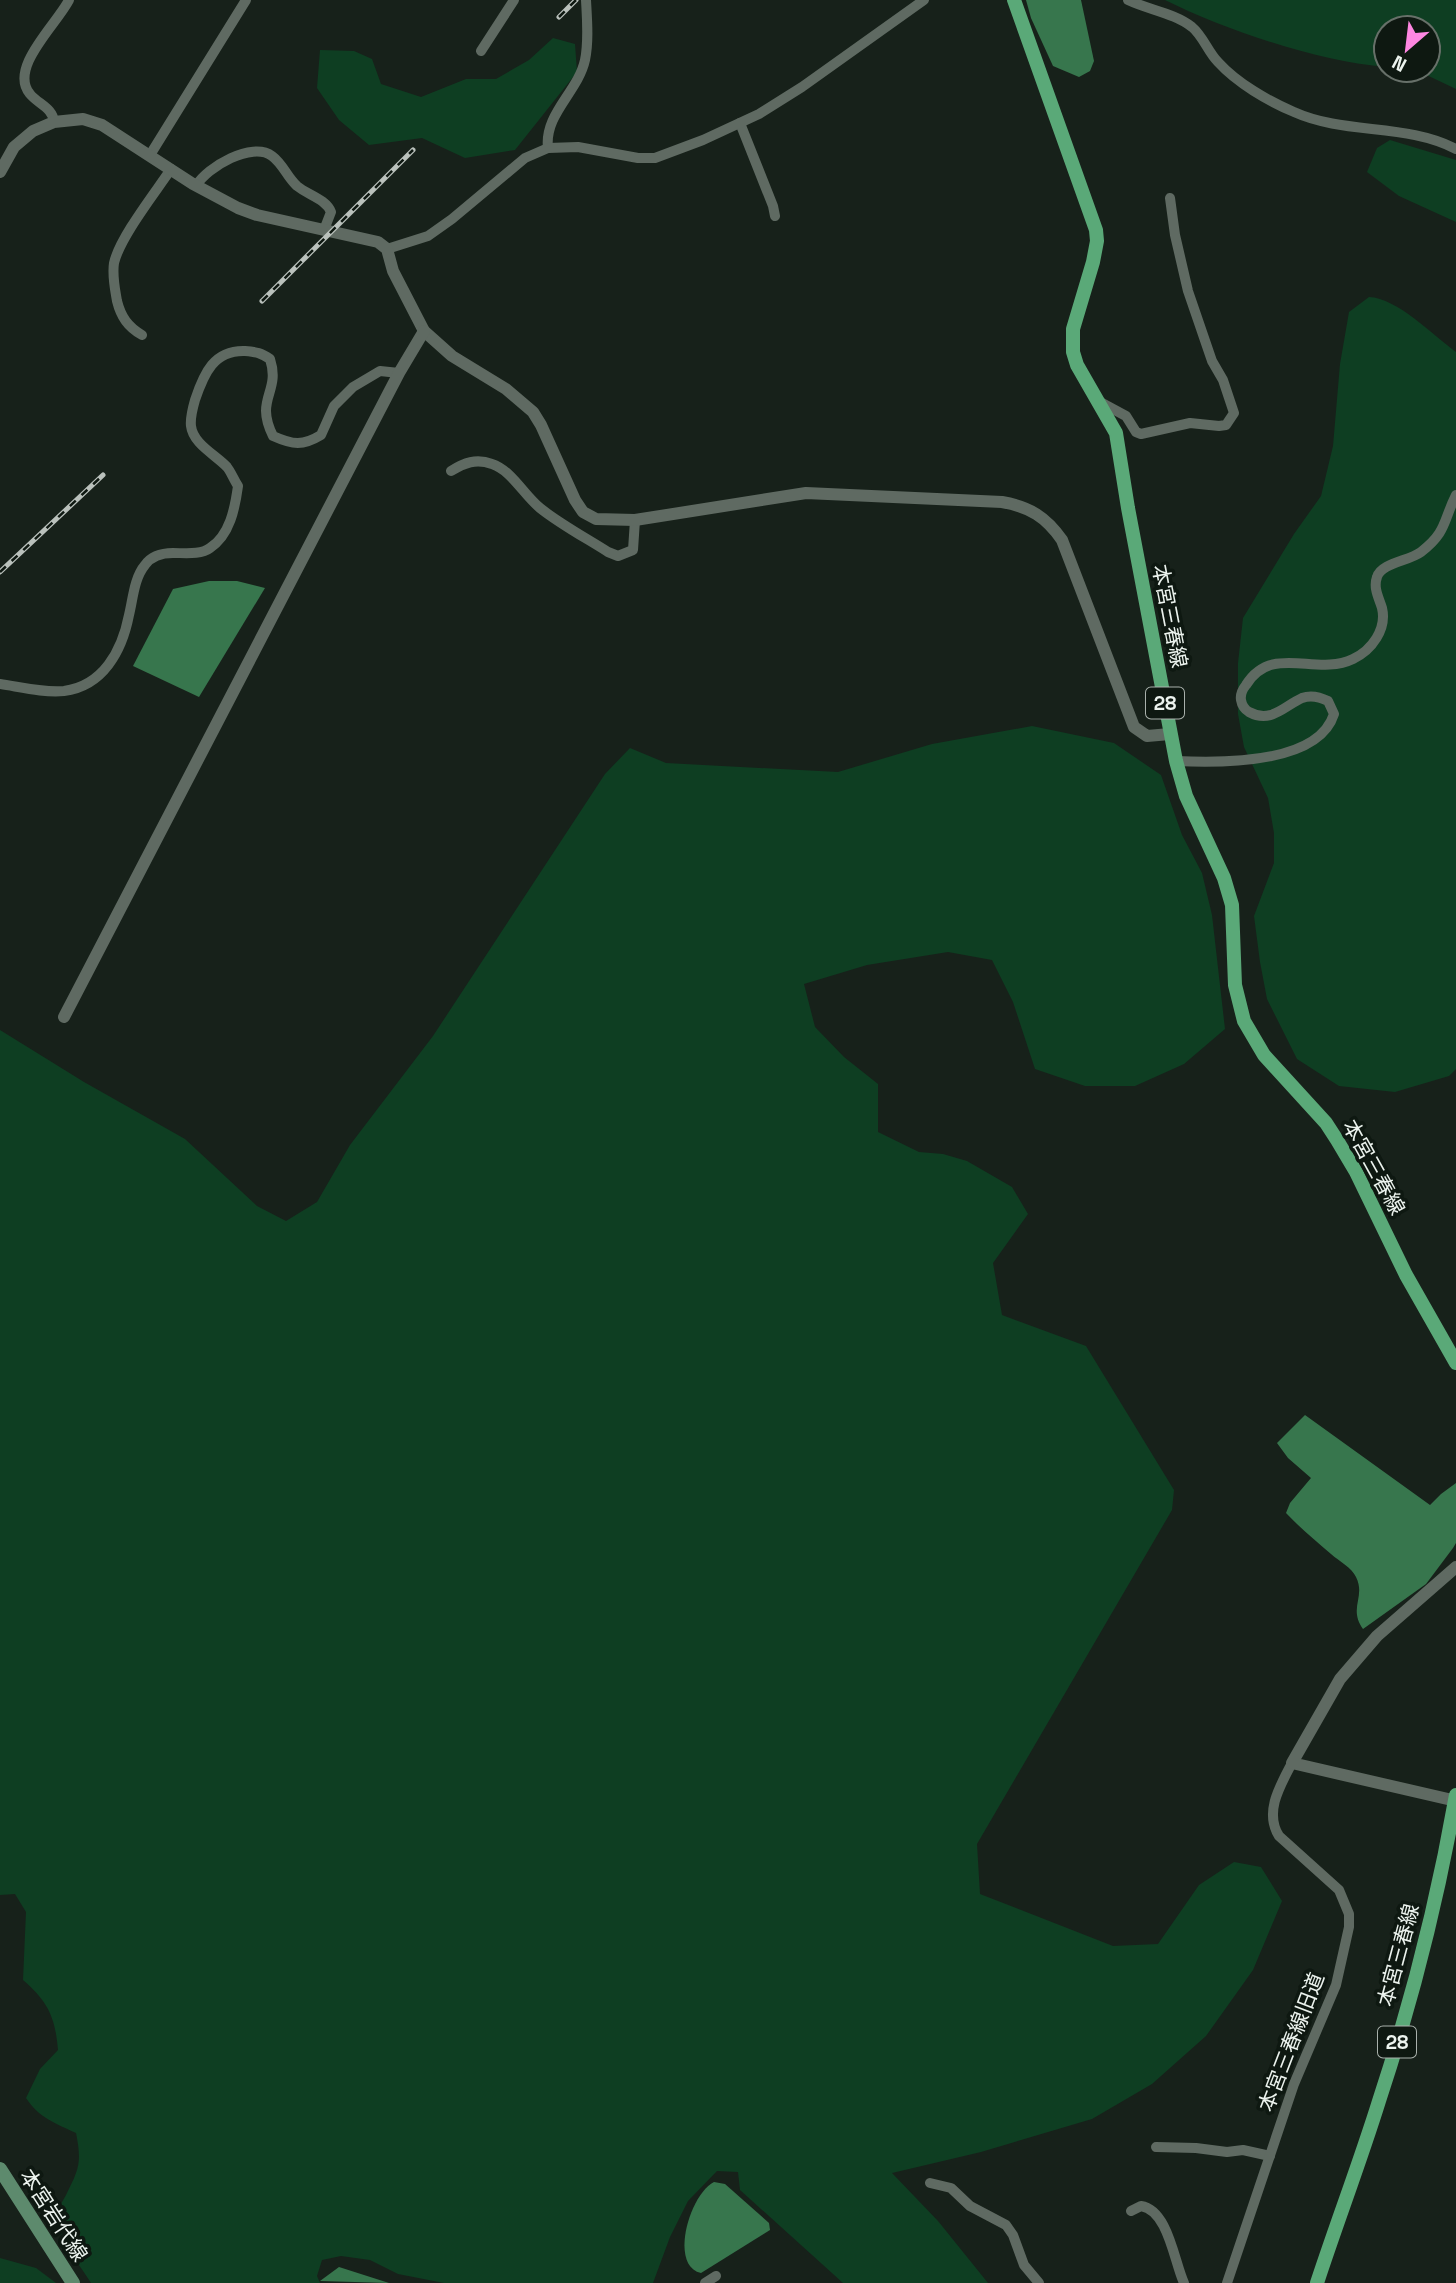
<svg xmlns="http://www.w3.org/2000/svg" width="1456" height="2283" viewBox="0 0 1456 2283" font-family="'Space Grotesk','Noto Sans JP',sans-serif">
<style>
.green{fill:#0e3e22}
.water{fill:#37764d}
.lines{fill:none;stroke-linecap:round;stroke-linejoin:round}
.minor{stroke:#5f6a62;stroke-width:10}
.tertiary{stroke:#5f6a62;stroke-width:12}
.secondary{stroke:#5d8a6d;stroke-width:14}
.primary{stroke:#5aa978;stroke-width:14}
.rail-casing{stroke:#bac1bc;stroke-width:5}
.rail{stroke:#0e1811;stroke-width:2.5;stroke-dasharray:8;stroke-linecap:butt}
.labels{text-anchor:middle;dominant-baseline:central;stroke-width:7;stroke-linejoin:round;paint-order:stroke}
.shield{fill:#0e1811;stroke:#a9b1ac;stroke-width:2}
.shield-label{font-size:19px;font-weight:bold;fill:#ecf3ee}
.street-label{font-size:21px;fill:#ecf3ee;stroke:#0e1811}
</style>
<rect width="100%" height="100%" fill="#17211a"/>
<!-- green -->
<g class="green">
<path d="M1165,0H1456V89L1416,70H1428V28H1386V67C1320,62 1225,30 1165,0Z"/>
<path d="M553,38L575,44L577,72L515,150L465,158L422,138L369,145L339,120L317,88L320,50L354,51L372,59L381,84L421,97L466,79H496L529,60Z"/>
<path d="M1390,140L1456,160V222L1399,196L1367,172L1377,148Z"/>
<path d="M1369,297C1397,298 1433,335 1456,352V1069L1449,1076L1395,1092L1339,1086L1297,1059L1267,999L1260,962L1254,916L1274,863V833L1268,798L1244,747L1238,714V663L1243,618L1294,534L1321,496L1333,446L1340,364L1349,312Z"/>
<path d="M1032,726L1114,743L1161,775L1182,835L1202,873L1212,915L1225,1029L1184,1064L1135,1086H1085L1035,1069L1013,1002L992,960L948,952L867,965L804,984L815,1027L844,1057L878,1084V1132L919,1152L943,1154L967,1161L1012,1187L1028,1214L993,1263L1002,1315L1086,1346L1174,1490L1172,1510L977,1844L980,1894L1113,1946L1158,1944L1199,1885L1234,1862L1261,1867L1282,1901L1253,1970L1206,2036L1152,2084L1092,2119L981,2152L892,2173L938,2221L988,2283H843L740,2190L738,2172L717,2171L688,2201L670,2237L653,2283H444L398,2274L370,2260L341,2256L322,2260L317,2276L320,2283H91C81,2267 55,2234 56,2215C57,2209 63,2201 66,2195C79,2169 82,2163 76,2133C55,2123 39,2118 26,2098L40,2069L58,2050C55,2016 48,2002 23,1980L26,1912L15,1894L0,1895V1030L84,1082L185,1139L257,1206L286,1221L317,1202L350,1145L433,1036L605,774L630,748L666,763L838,772L932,744Z"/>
<path d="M0,2258L36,2268L56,2283H0Z"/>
</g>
<!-- water -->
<g class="water">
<path d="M1026,0H1081L1094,61L1090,71L1079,77L1053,66L1031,18Z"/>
<path d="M209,581H237L265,588L199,697L133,666L173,589Z"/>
<path d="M1305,1415L1430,1505L1441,1494L1456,1483V1543L1453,1548L1426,1584L1363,1629C1348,1608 1366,1597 1356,1577C1352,1568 1339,1561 1331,1554C1316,1541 1300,1528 1286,1513L1290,1503L1311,1478L1288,1458L1277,1443Z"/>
<path d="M714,2182L725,2184L769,2223L770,2230L701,2273C669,2266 689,2195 714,2182Z"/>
<path d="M339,2267L389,2283L320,2281Z"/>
</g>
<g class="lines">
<!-- minor -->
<g class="minor">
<path d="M1128,0C1149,10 1174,13 1192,27C1203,36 1208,52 1218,62C1237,83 1268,101 1294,112C1345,135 1406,123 1456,149"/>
<path d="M481,51L514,0"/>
<path d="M54,122C53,108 38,104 30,94C8,68 57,24 69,0"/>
<path d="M740,123L773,206L775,216"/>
<path d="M548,148C544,114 578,92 585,60C589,41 587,19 586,0"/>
<path d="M150,155L246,0"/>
<path d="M196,186C207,167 252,141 272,156C283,164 287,177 297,186C308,195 326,199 331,212L324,230"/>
<path d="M387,249L428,236L452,219L525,158L548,148L578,147L638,158H655L703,140L759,114L802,87L924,0"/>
<path d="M142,335C128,327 121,317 117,301C115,289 112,276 114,263C120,237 155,193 171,169"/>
<path d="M1100,402L1126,416L1136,432L1141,434L1190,423L1219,426L1226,425L1234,413L1223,380L1212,361L1188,291L1175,235L1170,198"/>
<path d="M451,471C464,463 476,458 492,464C511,470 524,495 540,508C560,524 586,538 608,552L618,556L633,550L635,520"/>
<path d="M0,684C20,687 44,693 64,691C103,686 122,651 129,615C133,599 134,578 145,565C152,555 163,553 173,553C185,553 201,555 210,548C230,535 235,508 238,486C234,480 231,472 227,467C216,455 193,444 191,426C190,418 193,407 195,400C204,373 214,350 245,351C257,352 261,353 270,359C281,393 254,398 273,436C293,445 303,446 321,435L334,406L353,387L380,371L399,373"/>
<path d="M1176,761C1219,763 1318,765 1334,714L1328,701C1320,697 1310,695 1302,698C1284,706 1271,724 1249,712C1244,709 1242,706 1241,700C1240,694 1242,690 1246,685C1272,643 1316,677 1353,659C1372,650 1387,629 1382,608C1379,598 1373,588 1377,577C1381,563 1409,561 1421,552C1447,532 1443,521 1456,495"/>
<path d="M1156,2147L1196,2148L1227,2152L1243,2150L1270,2156"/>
<path d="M930,2183L951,2188L970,2206L1006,2225L1013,2235L1024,2265L1039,2283"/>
<path d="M1131,2211L1141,2206C1168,2210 1174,2261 1184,2283"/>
<path d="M705,2283L716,2276"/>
<path d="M1227,2283L1294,2084L1336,1985L1349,1927V1914L1339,1890L1279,1836C1264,1812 1280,1786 1292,1763"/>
</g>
<!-- tertiary -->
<g class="tertiary">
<path d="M0,172L14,147L33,131L54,122L83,119L102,125L193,184L238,208L257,215L378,242L387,249L393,271L424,331L452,356L506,389L533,412L541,425L575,500L583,512L596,519L635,520L806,493L1002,502C1030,507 1046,517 1062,540L1134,727L1147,736L1170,734"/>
<path d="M64,1017L399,373L424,331"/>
<path d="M1456,1567L1377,1636L1340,1679L1292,1763L1456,1801"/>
</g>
<!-- secondary -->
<path class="secondary" d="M0,2169L73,2283"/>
<!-- primary -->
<g class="primary">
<path d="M1014,0L1096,230L1097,241L1093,262L1073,329V352L1077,365L1116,433L1128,508L1176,761L1186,796L1224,878L1232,905L1235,985L1244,1021L1264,1055L1326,1123L1337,1140L1356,1172L1406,1275L1456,1363"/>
<path d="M1317,2283C1337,2222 1360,2162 1379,2101C1412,2001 1438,1898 1456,1795"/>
</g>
<defs>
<g id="rail">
<path d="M559,17L576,0"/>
<path d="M262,301L413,150"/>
<path d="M0,572L103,475"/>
</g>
</defs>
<!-- rail casing -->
<use href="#rail" class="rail-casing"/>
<!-- rail -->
<use href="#rail" class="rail"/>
</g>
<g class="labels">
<!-- shield labels -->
<g class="shield">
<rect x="1146" y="687.5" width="38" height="31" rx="5"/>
<rect x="1378" y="2026.5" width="38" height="31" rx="5"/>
</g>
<g class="shield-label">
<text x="1165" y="703">28</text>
<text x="1397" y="2042">28</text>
</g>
<!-- street labels -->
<g class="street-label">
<text transform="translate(1170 616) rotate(79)">本宮三春線</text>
<text transform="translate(1374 1167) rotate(61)">本宮三春線</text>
<text transform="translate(1398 1955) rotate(-75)">本宮三春線</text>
<text transform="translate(1291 2042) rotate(-69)">本宮三春線旧道</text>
<text transform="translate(54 2215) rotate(57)">本宮岩代線</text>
</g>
</g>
<!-- north arrow -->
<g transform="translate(1407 49) rotate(208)"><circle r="33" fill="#0e1811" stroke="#677069" stroke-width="2"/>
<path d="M0-5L12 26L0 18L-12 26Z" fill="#fe86e1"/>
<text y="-10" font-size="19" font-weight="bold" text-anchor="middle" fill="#ecf3ee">N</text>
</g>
</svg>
